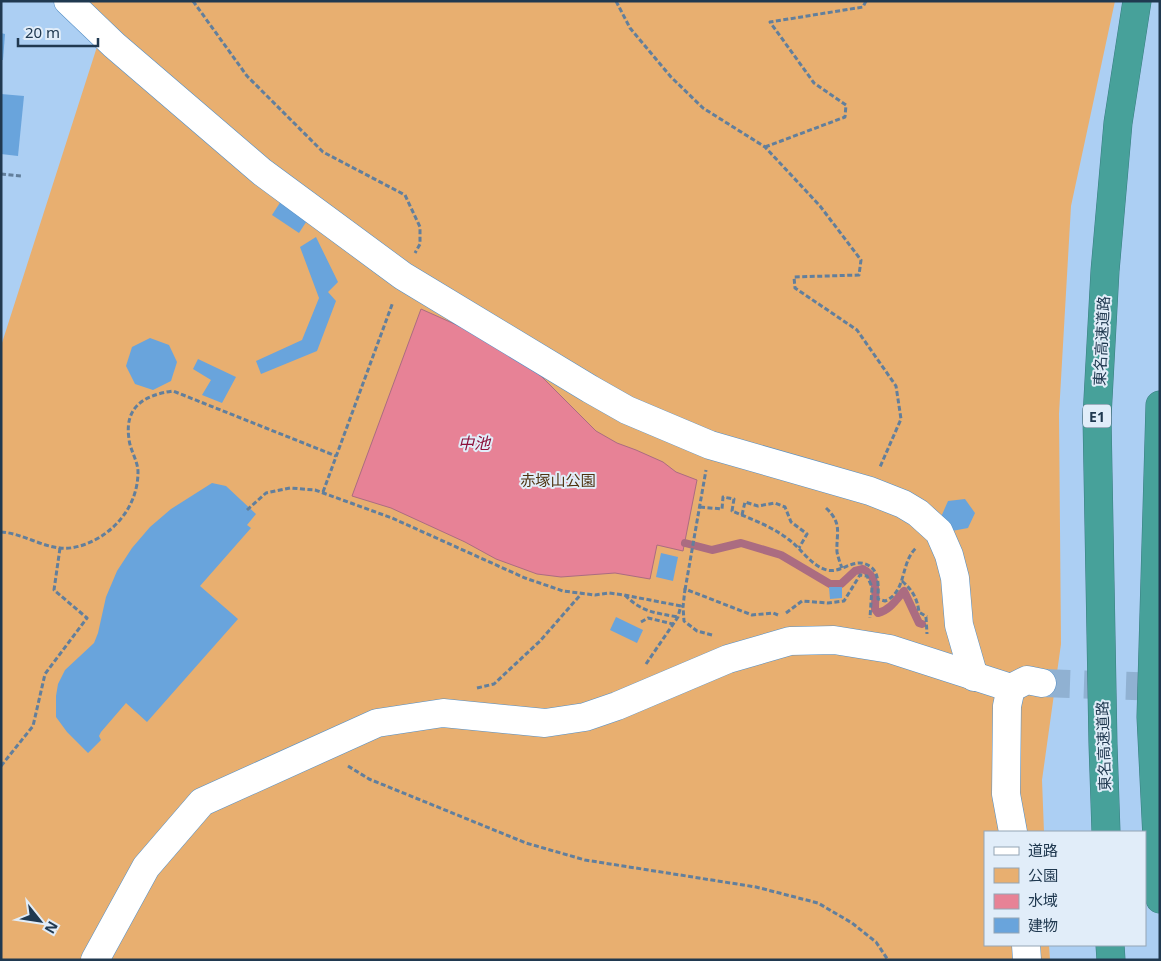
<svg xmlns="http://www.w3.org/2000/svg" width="1161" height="961" viewBox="0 0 1161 961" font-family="'Noto Sans','Noto Sans JP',sans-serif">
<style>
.green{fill:#e8af70}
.water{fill:#e78296;stroke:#ab6c81}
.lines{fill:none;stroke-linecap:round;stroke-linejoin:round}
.stream{stroke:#ab6c81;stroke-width:8}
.building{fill:#69a4dc}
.minor-tunnel{stroke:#90b1d2;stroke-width:28;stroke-dasharray:28 14;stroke-linecap:butt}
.minor-casing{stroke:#538ec5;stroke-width:29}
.highway-casing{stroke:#397d80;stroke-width:29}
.path{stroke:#627f9c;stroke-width:3;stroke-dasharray:5 2.5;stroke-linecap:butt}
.minor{stroke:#fff;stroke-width:28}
.highway{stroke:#47a19a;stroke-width:28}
.labels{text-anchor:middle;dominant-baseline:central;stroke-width:4;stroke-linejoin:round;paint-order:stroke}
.shield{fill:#e1edf9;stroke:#5a6f83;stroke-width:1}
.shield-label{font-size:14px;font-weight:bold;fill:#203950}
.street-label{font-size:15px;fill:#203950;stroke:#e1edf9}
.park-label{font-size:15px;fill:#4f3311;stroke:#e1edf9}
.water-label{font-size:16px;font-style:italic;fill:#8c123c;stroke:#e1edf9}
</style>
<rect width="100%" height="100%" fill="#accff3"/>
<!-- green -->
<path class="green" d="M80,1H1115L1071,206L1059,414L1061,644L1042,780L1044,832H985V945H1049L1050,960H1V346L103,28Z"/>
<!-- water -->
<path class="water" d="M421,309L486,338L523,362L542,377L596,431L617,443L636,450L663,462L676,472L697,480L683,551L657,545L650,579L615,573L561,577L537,574L496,559L465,542L391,508L352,496Z"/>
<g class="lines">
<!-- stream -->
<path class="stream" d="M685,543L712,550L741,543L781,555L830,584H841L855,571L863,569C879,577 875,592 875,609L878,613C890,610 896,600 904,591L919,623L922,624"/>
</g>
<!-- building -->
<g class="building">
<path d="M1,33L5,34L3,60H1Z"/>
<path d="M1,94L24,96L18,156L1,154Z"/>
<path d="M283,198L310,216L299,233L272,215Z"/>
<path d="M316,237L338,282L328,292L336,301L317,351L261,374L256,361L302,340L319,298L300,247Z"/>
<path d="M150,338L169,345L177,362L171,381L153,390L135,384L126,366L132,347Z"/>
<path d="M198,359L236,377L222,403L202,395L211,380L193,369Z"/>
<path d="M212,483L226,486L256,514L247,525L251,528L200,586L238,619L147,722L126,703L101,732L99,736L101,740L88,753L67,732L56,717V696L58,684L65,670L94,643L98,633L106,597L117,571L132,548L150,527L171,509Z"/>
<path d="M965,499L975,513L968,528L952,531L941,517L948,501Z"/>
<path d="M661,553L678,557L673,581L656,577Z"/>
<path d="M829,587H842V598L830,599Z"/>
<path d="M616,617L643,630L637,643L610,630Z"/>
</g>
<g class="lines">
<!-- minor-tunnel -->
<path class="minor-tunnel" d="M1042,683L1160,687"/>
<defs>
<g id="minor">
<path d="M68,1L114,45L262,172L403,276L590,389L627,410L710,445L870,491L903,504L918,513L939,532L949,555L955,578L959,625L974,677"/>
<path d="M1013,832L1006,794L1007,706L1011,688L1027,680L1042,683"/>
<path d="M1026,945L1027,960"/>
<path d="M95,960L146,867L202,802L377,723L443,713L545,723L585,717L617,706L728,659L790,641L834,640L890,649L1011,688"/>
</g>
<g id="highway">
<path d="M1160,405L1151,717L1160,899"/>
<path d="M1106,832L1103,744L1097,417L1105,271L1118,123L1137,1"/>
<path d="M1110,945L1111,960"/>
</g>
</defs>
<!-- minor casing -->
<use href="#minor" class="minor-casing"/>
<!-- highway casing -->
<use href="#highway" class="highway-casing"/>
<!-- path -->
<g class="path">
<path d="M193,1L247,76L323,152L405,195L420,227V244L415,253"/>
<path d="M616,1L630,28L671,77L703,108L765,147L820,206L861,260L859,275L794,277L795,288L857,330L896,386L901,419L880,467"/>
<path d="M765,147L845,117L846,105L814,83L770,22L863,7L866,1"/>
<path d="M1,174L21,176"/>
<path d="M323,492L393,302"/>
<path d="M700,507L722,509L723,497L734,499L732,511C751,519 771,526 788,539C801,548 811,566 827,570C842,574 855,555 871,567C880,574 878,589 878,599L885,601C907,592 900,563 916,548"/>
<path d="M826,508C843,524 836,533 837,552C838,557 840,563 842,568"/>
<path d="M247,510L266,493L290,488L315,490L392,518L525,578L563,591L595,595L609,593L624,595L681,606"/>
<path d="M742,515L745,502L758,506L775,503L785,507L791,522L807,534L799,548"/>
<path d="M1,532C21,533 40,546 60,548C75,550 94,542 106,533C125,519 138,497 138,472C138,461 130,450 129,439C124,406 145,395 173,391L336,456"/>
<path d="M902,581C913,591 917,598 919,612L927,617"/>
<path d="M685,590L706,470"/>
<path d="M625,595C641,612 656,613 678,617"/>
<path d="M786,613L802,601L828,603L844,601L860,575L867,576L872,587L870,618"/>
<path d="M926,617L927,634"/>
<path d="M641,622L648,618L673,624"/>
<path d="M712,635L697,631L684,621L683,607L685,589L752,615L773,613L778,615"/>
<path d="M646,664L678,617L681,605"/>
<path d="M477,688L494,684L540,641L582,593"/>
<path d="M1,766L33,726L45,674L87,618L54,590L60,548"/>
<path d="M348,766L369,779L526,843L585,860L756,887L818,903L852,923L876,942L888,960"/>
</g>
<!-- minor -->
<use href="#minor" class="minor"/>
<!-- highway -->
<use href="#highway" class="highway"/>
</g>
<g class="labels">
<!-- shield labels -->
<rect class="shield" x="1083" y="404.5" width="28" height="23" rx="4"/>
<g class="shield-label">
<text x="1097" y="416">E1</text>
</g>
<!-- street labels -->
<g class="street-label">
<text transform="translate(1101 341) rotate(-87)">東名高速道路</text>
<text transform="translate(1103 746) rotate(-92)">東名高速道路</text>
</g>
<!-- park labels -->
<g class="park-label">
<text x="558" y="480">赤塚山公園</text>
</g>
<!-- water labels -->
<g class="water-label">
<text x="474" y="443">中池</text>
</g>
</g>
<!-- border -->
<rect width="1161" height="961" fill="none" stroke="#203950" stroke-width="5"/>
<!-- legend -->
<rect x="984" y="831" width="162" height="115" fill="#e1edf9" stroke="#94a5b5"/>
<rect x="994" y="847" width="25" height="8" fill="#ffffff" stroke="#94a5b5"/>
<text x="1028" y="856" font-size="15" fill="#203950">道路</text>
<rect x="994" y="868" width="25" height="15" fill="#e8af70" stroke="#94a5b5"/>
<text x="1028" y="881" font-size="15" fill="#203950">公園</text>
<rect x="994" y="894" width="25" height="15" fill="#e78296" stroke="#94a5b5"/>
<text x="1028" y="906" font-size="15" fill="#203950">水域</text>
<rect x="994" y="918" width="25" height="15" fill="#69a4dc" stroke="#94a5b5"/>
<text x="1028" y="931" font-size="15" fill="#203950">建物</text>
<!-- north arrow -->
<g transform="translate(40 921) rotate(120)" stroke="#e1edf9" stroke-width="4" paint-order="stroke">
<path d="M0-4L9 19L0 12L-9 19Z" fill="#203950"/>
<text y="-8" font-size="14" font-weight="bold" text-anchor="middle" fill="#203950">N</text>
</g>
<!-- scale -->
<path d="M18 38v8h80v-8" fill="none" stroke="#203950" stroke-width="2.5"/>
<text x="25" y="38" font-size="15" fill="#203950" stroke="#e1edf9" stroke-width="4" paint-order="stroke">20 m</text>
</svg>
